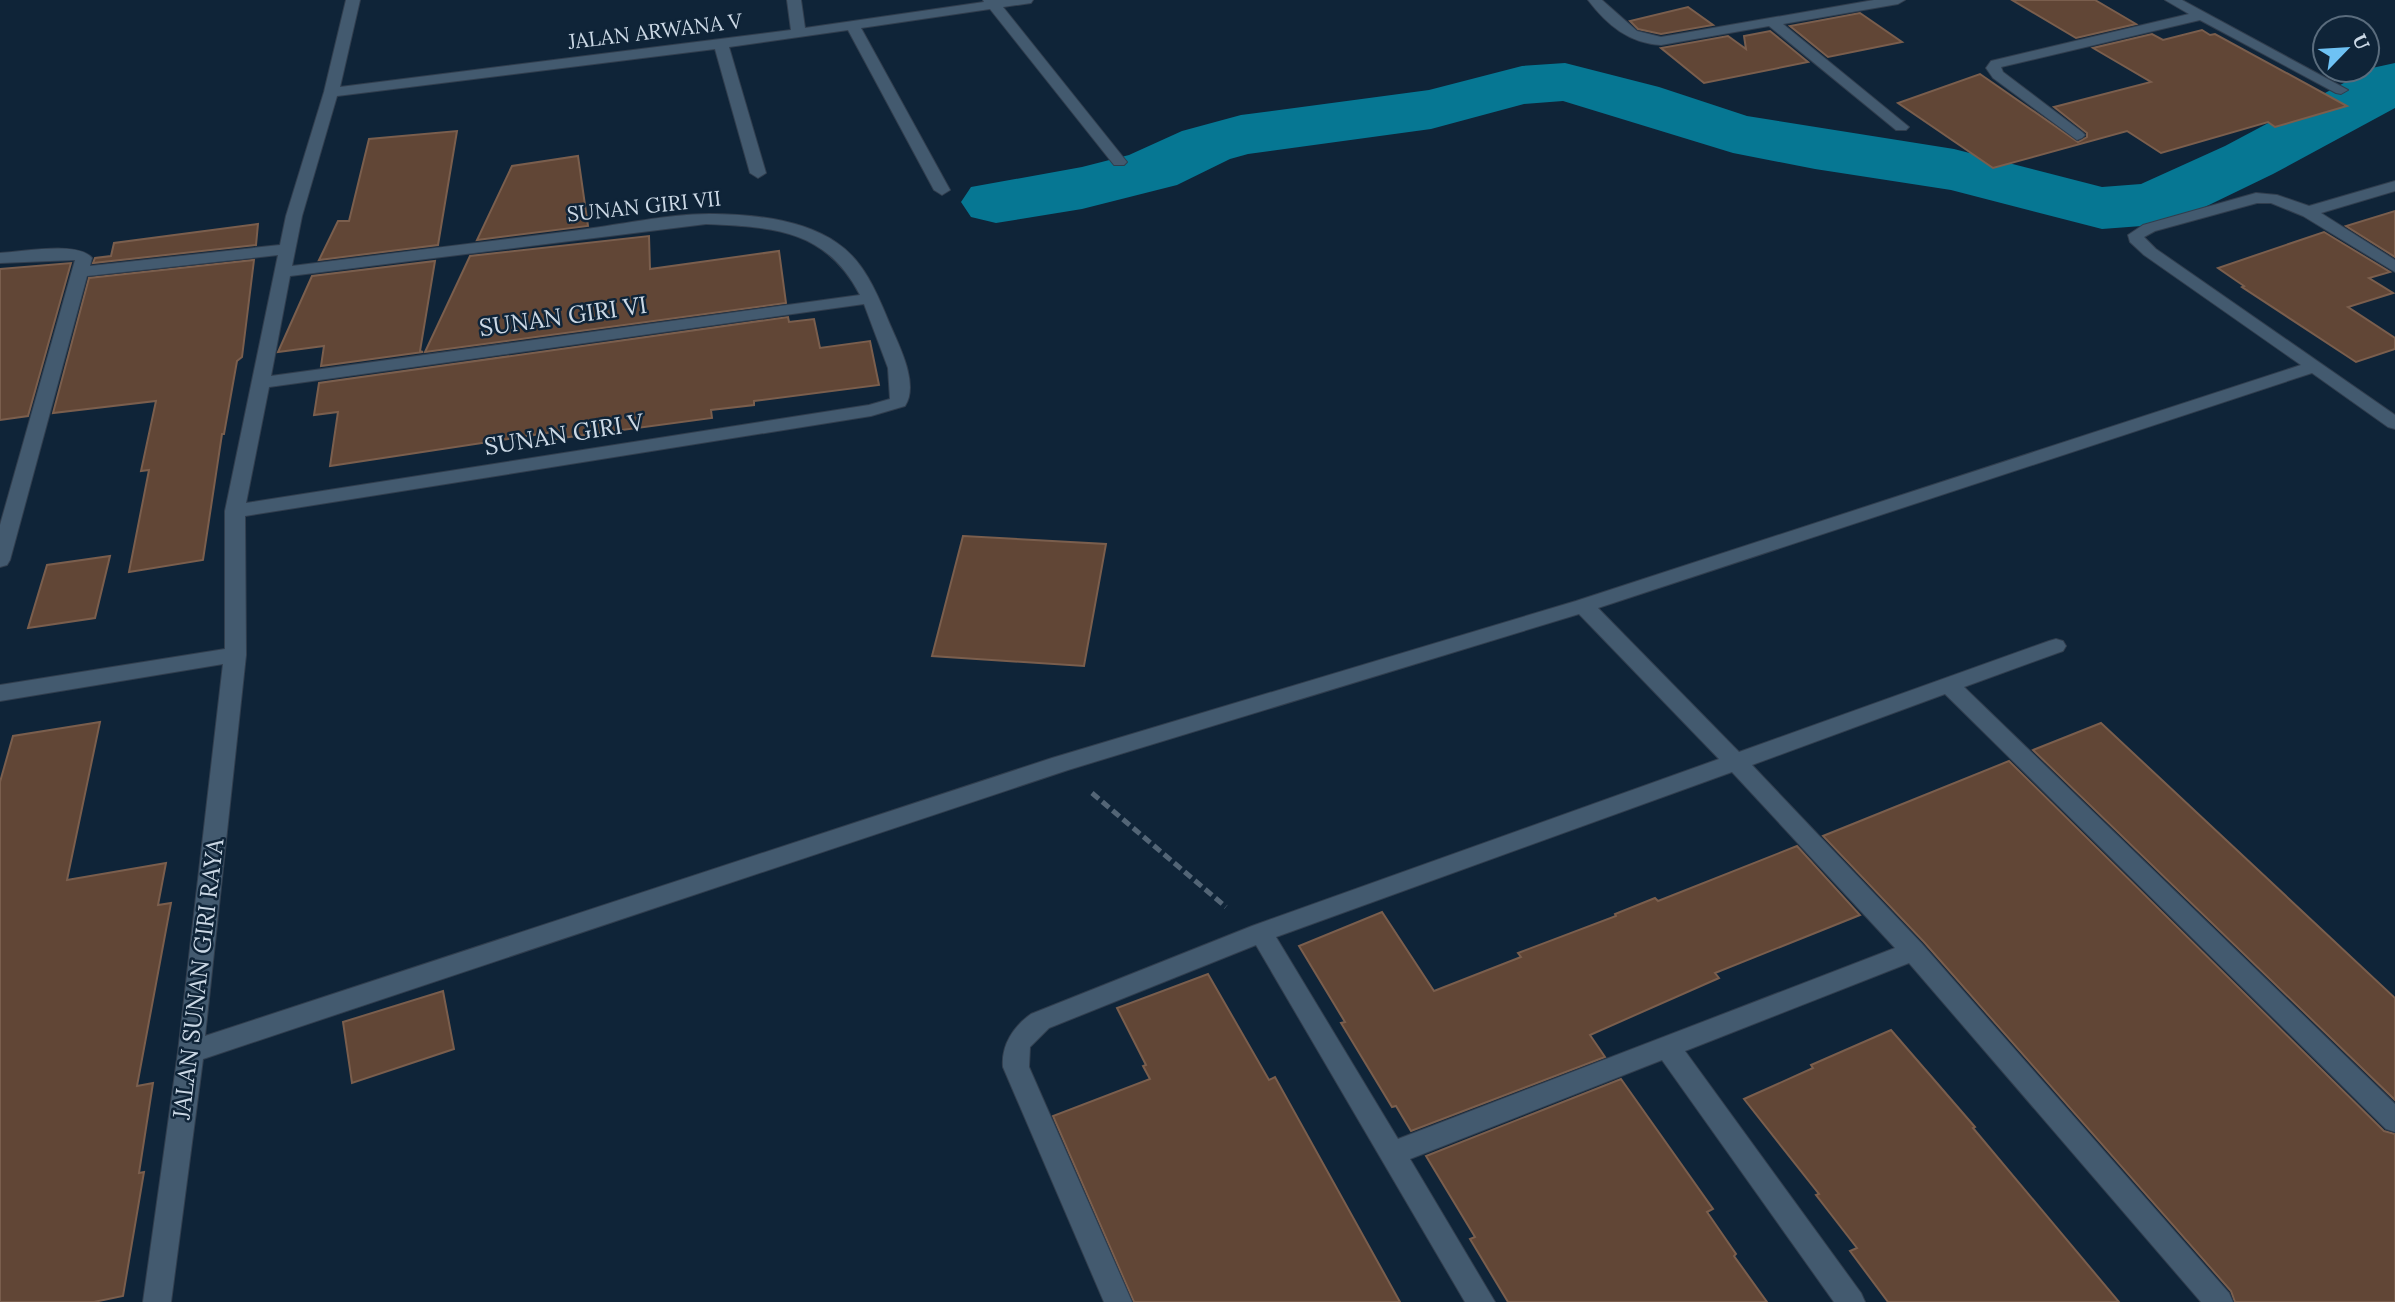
<svg xmlns="http://www.w3.org/2000/svg" width="2395" height="1302" viewBox="0 0 2395 1302" font-family="Lora,serif">
<style>
.lines{fill:none;stroke-linecap:round;stroke-linejoin:round}
.river{fill:#067793;fill-rule:evenodd}
.building{fill:#614636;stroke:#7a5e4d;stroke-width:2}
.minor-casing{stroke:#313e4e;stroke-width:2}
.path{stroke:#536576;stroke-width:5;stroke-dasharray:9 4.5;stroke-linecap:butt}
.minor{fill:#435a6f;fill-rule:evenodd}
.labels{text-anchor:middle;dominant-baseline:central;stroke-width:5;stroke-linejoin:round;paint-order:stroke}
.far-street-label{font-size:21px;fill:#cbd8e5;stroke:#0f2438}
.street-label{font-size:24px;fill:#cbd8e5;stroke:#0f2438}
</style>
<rect width="100%" height="100%" fill="#0f2438"/>
<g class="lines">
<!-- river -->
<path class="river" d="M1565,63L1659,87L1747,116L1954,149L2102,187L2141,184L2225,146L2372,68L2395,63V108L2273,174L2180,219L2155,225L2102,229L1951,190L1815,169L1733,153L1563,101L1524,104L1431,129L1248,154L1230,159L1177,185L1082,209L996,223L971,217L961,202L971,187L1082,167L1129,155L1182,131L1241,115L1429,90L1522,66Z"/>
</g>
<!-- building -->
<g class="building">
<path d="M2012,0H2095L2136,24L2076,38Z"/>
<path d="M1688,7L1713,25L1661,34L1638,29L1630,21Z"/>
<path d="M1860,13L1902,42L1828,57L1790,26Z"/>
<path d="M2202,30L2210,35L2215,34L2347,106L2275,127L2268,122L2161,153L2127,131L1993,168L1898,103L1980,74L2078,142L2087,137V133L2054,107L2151,82L2093,48L2152,34L2163,40Z"/>
<path d="M1770,31L1808,62L1704,83L1661,48L1728,36L1746,49L1744,36Z"/>
<path d="M457,131L438,245L319,260L338,221H349L369,139Z"/>
<path d="M578,156L588,226L477,240L512,166Z"/>
<path d="M2395,211V257L2346,226Z"/>
<path d="M258,224L256,245L93,263L95,258L111,256L114,243Z"/>
<path d="M2324,232L2390,272L2369,278L2393,293L2348,307L2395,338V349L2356,362L2242,287L2244,286L2218,268Z"/>
<path d="M649,236L650,269L779,251L786,303L425,352L470,256Z"/>
<path d="M254,260L242,357L237,361L224,434H222L203,560L129,572L149,470L141,471L156,401L53,413L89,278Z"/>
<path d="M435,261L420,351L423,352L321,366L324,346L278,352L312,276Z"/>
<path d="M71,263L28,416L0,420V269Z"/>
<path d="M788,317L789,322L814,319L820,348L870,341L879,385L754,401V405L711,410L712,418L554,439V432L330,466L338,412L314,415L319,383Z"/>
<path d="M963,536L1106,544L1084,666L932,656Z"/>
<path d="M110,556L95,618L28,628L47,565Z"/>
<path d="M100,722L67,880L166,863L158,905L171,903L137,1086L153,1083L139,1173L144,1172L123,1296L94,1302H0V782L13,736Z"/>
<path d="M2101,723L2395,998V1100L2033,750Z"/>
<path d="M2009,761L2384,1131L2395,1134V1302H2235L2231,1291L1924,942L1823,836Z"/>
<path d="M1797,846L1860,915L1715,973L1719,978L1590,1035L1605,1057L1411,1131L1396,1106L1392,1107L1341,1023L1345,1022L1299,946L1382,912L1434,991L1521,957L1518,953L1616,916L1615,914L1655,898L1658,901Z"/>
<path d="M1208,974L1269,1080L1275,1077L1400,1302H1134L1053,1116L1150,1079L1143,1066L1146,1065L1117,1008Z"/>
<path d="M443,991L454,1049L352,1083L343,1022Z"/>
<path d="M1891,1030L1975,1127L1973,1128L2119,1302H1888L1850,1251L1857,1248L1816,1195L1819,1194L1744,1099L1813,1068L1811,1065Z"/>
<path d="M1621,1079L1713,1209L1707,1212L1736,1254L1734,1256L1767,1302H1508L1470,1239L1475,1237L1426,1156Z"/>
</g>
<g class="lines">
<defs>
<g id="minor">
<path d="M346,0H360L340,87L791,30L787,0H801L805,28L984,2L983,0H1033L1031,3L1003,7L1127,162L1124,165H1114L990,9L861,28L950,190L942,195L934,190L848,30L729,47L766,173L758,178L750,173L715,49L337,96L302,216L292,266C385,254 479,243 572,231C615,226 666,214 709,214C749,214 803,219 837,243C863,260 877,293 888,320C897,342 920,383 905,406L871,416L245,516L246,655L205,1036L1052,758L1576,601L2301,365L2144,255L2130,242L2128,235L2143,225L2256,193L2277,195L2309,206L2395,181V191L2321,213L2395,260V272L2303,216L2271,203H2257L2155,231L2144,237L2156,249L2395,415V429L2388,427L2312,373L1598,608L1739,752L2049,641L2056,639L2063,641L2066,646L2063,651L1964,687L2395,1104V1132L2386,1129L1945,694L1752,765L1922,944L2229,1293L2233,1302H2201L1909,963L1685,1051L1861,1293L1865,1302H1834L1662,1060L1410,1159L1495,1302H1465L1256,945L1049,1028L1030,1047L1029,1067L1132,1302H1104L1003,1067C1001,1045 1014,1026 1031,1014L1252,926L1719,759L1579,614L1068,770L203,1059L171,1302H143L178,1052L223,664L0,701V685L225,649V511L278,255L87,276L10,560L7,565L0,567V525L75,260L0,263V253C23,252 78,241 92,258L90,266L280,245L286,216L324,92ZM706,224C773,227 826,229 860,295L271,376L290,276ZM864,304L888,368L890,399L869,405L246,503L269,387ZM1732,772L1895,948L1398,1139L1276,937Z"/>
<path d="M1588,0H1602L1637,31L1661,37L1874,0H1905L1898,4L1783,24L1909,127L1906,130H1896L1769,26L1661,45C1629,43 1607,25 1588,0Z"/>
<path d="M2165,0H2182L2348,90L2341,94L2336,93L2200,20L2001,67L2003,72L2082,132L2085,135L2082,138L2077,140L1993,78L1986,68L1991,61L2189,14Z"/>
</g>
</defs>
<!-- minor casing -->
<use href="#minor" class="minor-casing"/>
<!-- path -->
<path class="path" d="M1092,793L1226,907"/>
<!-- minor -->
<use href="#minor" class="minor"/>
</g>
<g class="labels">
<!-- far-street labels -->
<g class="far-street-label">
<text transform="translate(655 31) rotate(-7)">JALAN ARWANA V</text>
<text transform="translate(644 206) rotate(-6)">SUNAN GIRI VII</text>
</g>
<!-- street labels -->
<g class="street-label">
<text transform="translate(563 316) rotate(-8)">SUNAN GIRI VI</text>
<text transform="translate(564 434) rotate(-9)">SUNAN GIRI V</text>
<text transform="translate(198 979) rotate(-83)">JALAN SUNAN GIRI RAYA</text>
</g>
</g>
<!-- north arrow -->
<g transform="translate(2346 49) rotate(65)"><circle r="33" fill="#0f2438" stroke="#5a6c7d" stroke-width="2"/>
<path d="M0-5L12 26L0 18L-12 26Z" fill="#6ec2f4"/>
<text y="-10" font-size="19" font-weight="bold" text-anchor="middle" fill="#cbd8e5">U</text>
</g>
</svg>
